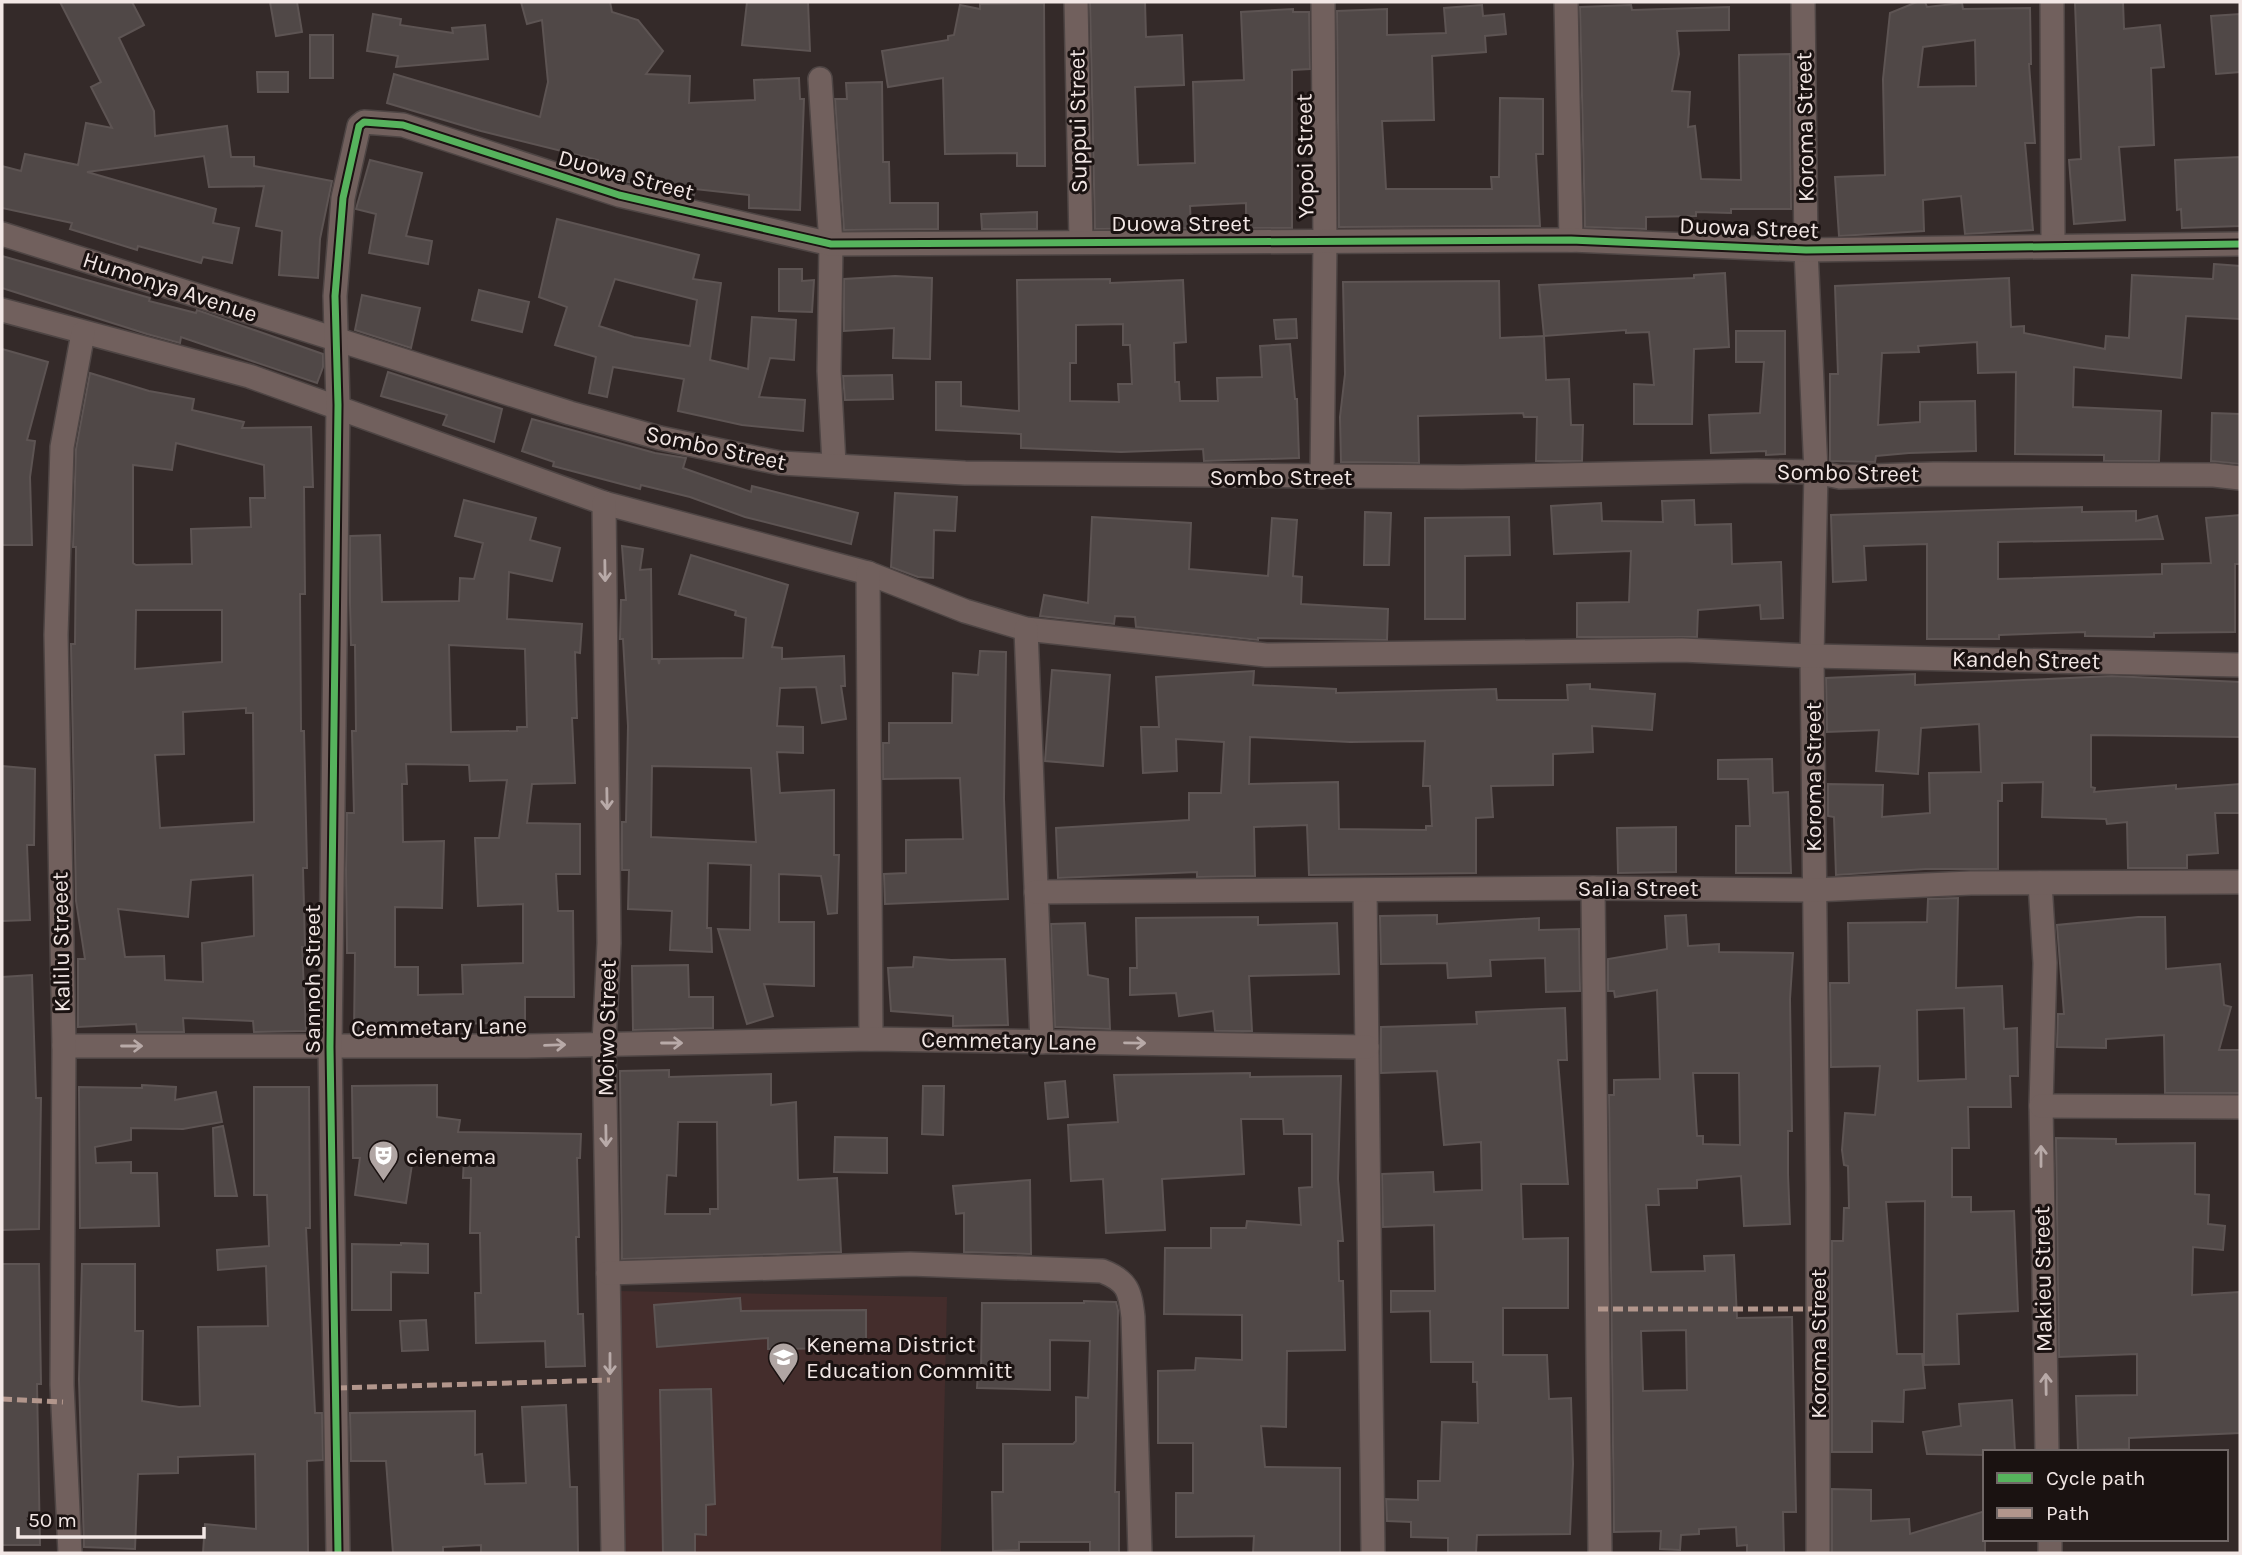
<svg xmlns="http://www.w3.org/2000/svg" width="2242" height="1555" viewBox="0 0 2242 1555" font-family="Karla,sans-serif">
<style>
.built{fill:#442d2c}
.building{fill:#504847;stroke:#5d5453;stroke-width:2;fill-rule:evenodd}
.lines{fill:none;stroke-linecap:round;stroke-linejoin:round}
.minor-casing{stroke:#4e4544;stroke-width:26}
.minor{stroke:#71605d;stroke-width:23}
.quiet{stroke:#b2968c;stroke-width:5;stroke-dasharray:10 5;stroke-linecap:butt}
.cycleway-casing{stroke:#1a1211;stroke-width:11}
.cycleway{stroke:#56b35d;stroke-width:7}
.oneway{stroke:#b8aaa8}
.labels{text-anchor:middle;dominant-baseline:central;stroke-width:6;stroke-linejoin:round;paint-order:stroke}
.street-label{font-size:23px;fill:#f2e7e5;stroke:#1a1211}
.poi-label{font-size:23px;fill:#f2e7e5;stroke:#1a1211;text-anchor:start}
</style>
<rect width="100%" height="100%" fill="#342a29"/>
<!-- built -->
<path class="built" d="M617,1291L947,1297L941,1553H622Z"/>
<!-- building -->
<g class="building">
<path d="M60,2H132L144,25L119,38L154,111L155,136L227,126L231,157H254V166L332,181L320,239L318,278L279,275L282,231L256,226L264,186L209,187L204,156L87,172L216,209L213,223L239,228L232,263L203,257L201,263L138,246L137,250L70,229L72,223L2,208V166L21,171L25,154L78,165L86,123L112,128L91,87L101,82Z"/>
<path d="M270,2H297L302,32L276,36Z"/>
<path d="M521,2H610L612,12L638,20L663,51L646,74L690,76L689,103L755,100L754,80L799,78L800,99H804L800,210L749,208V195L695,189L694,195L646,181L645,186L611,178L595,172L598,160L481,131L387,103L394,74L540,117L548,82L542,20L527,24Z"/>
<path d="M747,2H808L810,51L742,45Z"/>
<path d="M1090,2H1145L1146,37L1182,35L1184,85L1135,87L1138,165L1195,163L1193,82L1244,80L1241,12L1293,9V12H1309L1310,69L1292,70V228H1246V203L1190,206L1191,228L1095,229Z"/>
<path d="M1917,2H1925L1927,7L1962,3L1963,9L2030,8L2031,64H2029L2035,143H2025L2033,230L1965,234L1961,196L1923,200L1924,231L1839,236L1835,177L1885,175L1883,79L1890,13ZM1975,40L1976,86L1918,87L1923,47Z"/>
<path d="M2123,2L2124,29L2160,25L2164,67L2151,68L2154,145L2119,147L2125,220L2074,224L2069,160L2081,159L2075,3Z"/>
<path d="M1044,3L1045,166H1017V153L945,154L943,78L888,87L882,51L948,40V36L954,35L960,5L980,9V4Z"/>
<path d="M1482,5L1483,16L1504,14L1506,34L1485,36L1486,52L1432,56L1434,120L1382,121L1386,189H1492L1491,177H1499L1500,98L1543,99V154H1536L1540,226L1339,227L1337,11L1387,9V35L1446,33L1444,8Z"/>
<path d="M1631,5L1632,10L1729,7V30L1677,31L1679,54L1672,91L1690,92L1688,127L1695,126L1701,179L1741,180L1739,55L1790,54L1791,209H1731V213L1696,212V216L1646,217V229L1585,227L1580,7Z"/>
<path d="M373,14L401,19L400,25L453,33L452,28L485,25L488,59L396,67L398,56L367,51Z"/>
<path d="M2240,14V72L2216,74L2211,16Z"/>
<rect x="310" y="35" width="23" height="43"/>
<path d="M257,72H288V92H258Z"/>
<path d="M882,82L883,162H889L890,203H938V229L844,230L835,99H847L846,83Z"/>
<path d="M2240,157V226L2182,228L2181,209L2177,210L2175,160Z"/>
<path d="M370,160L422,173L406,236L432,241L428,264L369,253L376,214L356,209Z"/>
<path d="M1037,212V229H982L981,214Z"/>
<path d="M557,219L699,255L693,279L721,283L710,360L748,369L752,317L796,320L794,360L770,358L759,397L805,400L803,431L742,425L678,411L684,379L613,367L607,397L589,393L596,357L555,345L567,307L539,297ZM615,279L697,300L690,346L634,337L599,326Z"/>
<path d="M2,256L150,298L149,301L196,313L197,310L323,354V367L317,383L181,337L180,343L147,334L2,288Z"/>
<path d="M2214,264L2240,266V319L2186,316L2181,378L2074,367L2073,407L2161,411L2159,461H2104V455L2015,454L2016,372L1978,373L1977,342L1918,346L1919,352L1882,353L1878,425L1920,422V402L1975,401L1976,451L1909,453L1876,456L1875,462L1830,461V374H1838L1835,286L2009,278L2011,327L2024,326V333L2105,349L2106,336L2129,338L2132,275L2213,279Z"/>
<path d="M779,269H802V281L814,280L812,312L779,311Z"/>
<path d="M1725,273L1729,347L1694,349L1692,424H1634V384L1654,385L1649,332L1626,333V330L1544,336L1539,285L1694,278V275Z"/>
<path d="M895,276L932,278L930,359L893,358L894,328L844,331V279Z"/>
<path d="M1110,279V283L1183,280L1186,342L1174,343L1175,382H1179L1180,401H1218L1217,378L1262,377L1260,346L1290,344L1295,399H1297L1299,458L1204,461L1203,449L1121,452L1021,448V434L936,430V382H961V406L1019,411L1017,280ZM1123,324V345H1130L1132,384H1118L1119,402L1070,401V363H1076V325Z"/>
<path d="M1499,281L1500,338L1544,336L1546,380L1569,379L1571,425H1583L1582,461H1536L1537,417H1524L1523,413L1418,416L1419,463L1341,462L1340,417L1345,374L1343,282Z"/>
<path d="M479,290L529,302L522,332L472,320Z"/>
<path d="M362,295L420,308L411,348L355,330Z"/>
<path d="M1296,319L1297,338L1276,339L1274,320Z"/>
<path d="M1736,331H1785V454L1766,455V451L1711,453L1709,415L1760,413L1764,362H1736Z"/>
<path d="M2,349L48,362L27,440L35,441L30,477L32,545H2Z"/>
<path d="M388,372L502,409L494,442L443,425L447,415L381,396Z"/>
<path d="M90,373L149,391L194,399L192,410L244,422L242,428L311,427L313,487H304L305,594H300L301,731H304L307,868H303L305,947H302L306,1031L254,1032L253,1021L183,1018L184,1032H137L136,1024L78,1027V959H85L76,901L71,644H75L76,547H73L76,449ZM176,443L264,465L265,498H250L251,527L191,529L192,564L136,565L133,563V465L172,470ZM136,610H222V662L135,669ZM246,708V713H253L254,822L160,828L155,755L184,754L183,712ZM253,875L254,936L202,943L203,982L165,980L164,956L125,957L118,909L188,917L191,880Z"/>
<path d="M892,375L893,399L845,400L843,376Z"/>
<path d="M2212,413L2240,414V464L2211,461Z"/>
<path d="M532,419L655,453L686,458L683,468L751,492L752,486L858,513L851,544L745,517L690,497L641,485L640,489L553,466L554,462L522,451Z"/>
<path d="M895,493L957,497L955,531L934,530L933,578L918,577L891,567Z"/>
<path d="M464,500L536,518L530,540L560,548L552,581L509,572L507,619L582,624L580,653L575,652L577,718H572L575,783L532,784L527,823L580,824V874H556L558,911H573L574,997H525V1022L458,1024V1031L354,1032L355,953H347L346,870L347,813H354L352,731H356L355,645H351L350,603V536L380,535L382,602L459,601L460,578L474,579L483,543L455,536ZM449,645L525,649L527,727H517V731L451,732ZM406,764L469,765L470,781L507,780L499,838H475L478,906L523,904V963L462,965L463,994L418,995V967H395V907L442,908L444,841L403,842L402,784H407Z"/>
<path d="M1694,500L1695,525L1731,524L1732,564L1781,562L1783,618L1761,619L1760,605L1698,610L1697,637H1577V603L1629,602L1631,551L1554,554L1551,506L1601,503L1602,521L1663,522L1662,501Z"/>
<path d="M2082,507V512L2136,511V521L2157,516L2163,539L1998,542V579L2162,574V564L2211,563L2206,518L2240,515V564H2235V632L2154,633V637L2085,636V632L1999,635V639H1927V544L1864,546L1866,580L1833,582L1831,515Z"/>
<path d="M1365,512L1391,513L1389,565H1364Z"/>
<path d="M1092,517L1191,523L1189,569L1268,576L1272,518L1297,520L1293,576L1302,577L1301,604L1388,609L1387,640L1258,638V640L1136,627L1135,617L1115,616L1114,624L1040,616L1044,595L1088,603Z"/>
<path d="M1509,517L1510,555L1465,556V619H1425V518Z"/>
<path d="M622,546L643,549L640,570L651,569L652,659H658L659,664L660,659L743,658L746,618L735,615L736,611L679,594L691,555L788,585L772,647L782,648V659L844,656L845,686H841L846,719L822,723L816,687L780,688L777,726L803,727V753L777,752L780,793L834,790V855H839L837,913L828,914L821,876L779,874V922H814V986L764,984L773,1016L747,1024L718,929L750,930L751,865L708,863L707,928H711L712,952L670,950L672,911L628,909L629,870H622V822H626L628,726L623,639H620L621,600H626ZM652,766L751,768L756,842L651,837Z"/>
<path d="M980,651L1006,652L1004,799L1008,899L885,904L884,874L906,873V840L963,839L960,778L883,779V743H889V723H952L953,673L978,675Z"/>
<path d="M1052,670L1110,675L1103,766L1045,761Z"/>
<path d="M1254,671L1253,685L1336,689V693L1496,689L1497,700H1568L1567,685L1590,684V689L1655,694L1652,730L1592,726L1593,752L1553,754V785L1491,786L1493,817L1476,818V873L1309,875L1307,825L1254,827L1255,876L1197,877V872L1058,878L1056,828L1189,820V793H1221L1224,742L1176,739L1177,771L1143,773L1141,727H1159L1156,677ZM1250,737L1350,742L1425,741L1423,786H1430L1432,826H1426V830L1339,829L1338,782L1249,784Z"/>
<path d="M1915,674V685L2112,676L2240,682V737L2091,735V787L2095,788L2094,792L2176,785V789L2240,784V813H2215L2218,853L2187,855V868H2128L2127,822L2107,824L2106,819L2042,817L2043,782L2002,783V801H1998V869H1925L1836,875L1834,817L1828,816V784L1883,785L1882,817L1930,813L1929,773L1981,772L1979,724L1921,728L1918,774L1876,771L1879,730L1827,732L1826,678Z"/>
<path d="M1772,759L1773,793L1788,792L1791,873H1736V826H1750L1748,779H1718V760Z"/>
<path d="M2,766L35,769L34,845H27L30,920L2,921Z"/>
<path d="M1676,827V872L1618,873L1617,828Z"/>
<path d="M1958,898L1956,988L2002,986L2004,1029L2017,1028L2018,1076H2010L2011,1107H1968L1969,1148H1952V1197H1971V1212L2014,1211L2018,1311L1957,1314L1959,1364L1924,1365L1925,1201L1886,1202L1897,1354H1922L1925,1388L1904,1390L1903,1422L1872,1421V1452H1832V1241H1843L1844,1208H1849L1848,1166L1844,1165L1842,1150L1845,1113L1875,1115L1880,1066L1831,1067L1830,983H1849L1848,923L1927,922L1928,899ZM1964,1008L1966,1079L1918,1081L1917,1010Z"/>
<path d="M1437,915V924L1539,918V930L1579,929L1580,991L1546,992L1545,958L1490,960L1491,976L1448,978L1447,963L1381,964L1380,916Z"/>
<path d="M1686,915L1688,946L1719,944V952L1793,953L1790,999L1792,1131H1788V1174L1790,1224L1744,1226L1741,1176L1697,1180V1188L1658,1189L1659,1205H1646L1651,1272L1705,1271L1704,1256L1734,1255L1737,1318L1792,1317L1796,1512H1783L1784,1553H1747V1545L1737,1546L1736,1527L1699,1529V1534L1681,1535L1680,1550L1660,1549L1661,1531L1614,1532L1609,1095H1614V1080L1660,1079L1657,990L1615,997L1614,991H1608V959L1667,949L1665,916ZM1693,1073H1739L1740,1145L1703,1144V1136H1697ZM1686,1330L1687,1390L1643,1391L1641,1331Z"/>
<path d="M1258,917V925L1337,923L1339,974L1249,976L1252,1031H1215L1213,1011L1179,1016L1176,993L1130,995V968H1137L1136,918Z"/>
<path d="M2138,917H2165L2166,969L2220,964L2224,1005L2231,1007L2219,1050H2240V1093H2165L2164,1035L2106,1039V1048L2057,1047L2058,1014H2064L2057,925Z"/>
<path d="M1085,923L1088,975L1108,979L1110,1029L1055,1027L1051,924Z"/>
<path d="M914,957L951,960L1005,959L1008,1025L953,1026V1016L891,1011L888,968L913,967Z"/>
<path d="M688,965L689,997H713V1028L633,1030L632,966Z"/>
<path d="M32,975L36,1098H41L39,1229L2,1230V977Z"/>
<path d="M1565,1008L1567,1060H1558L1568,1184H1521L1523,1239L1568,1238V1308H1503V1355H1547L1549,1399L1571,1398L1573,1464L1570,1534L1477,1535L1476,1553H1448V1538L1411,1537V1522L1387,1521L1386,1499L1418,1500V1481H1440L1442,1422L1478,1423L1477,1382H1473V1362H1431L1430,1311L1391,1312V1291H1435L1434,1225L1383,1227L1382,1174L1433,1172L1434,1192L1482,1190L1481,1142L1444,1145L1437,1071L1381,1073V1027L1477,1024L1476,1012Z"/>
<path d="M669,1070V1077L771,1074V1105L796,1102L798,1180L837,1178L841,1252L622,1259L620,1071ZM678,1122H717L718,1209H710V1214H665L667,1175L676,1176Z"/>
<path d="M1250,1073V1077L1341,1076L1338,1179L1343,1241H1338L1339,1281H1343L1345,1350L1287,1351L1286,1427L1261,1426L1265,1467L1340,1468V1553H1253L1254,1536L1176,1537V1493H1193V1443H1158V1371L1195,1370L1196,1358L1242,1360V1315L1164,1314L1165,1248H1211V1228H1246L1247,1221L1301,1225L1299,1188L1312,1187V1134H1284L1283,1119H1241L1244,1174L1162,1179L1165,1230L1106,1233L1103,1179L1071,1181L1068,1125L1118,1122L1114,1075Z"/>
<path d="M1065,1081L1068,1117L1048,1119L1045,1083Z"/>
<path d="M142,1085L176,1087L175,1100L216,1092L222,1122L183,1129L131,1128V1140L95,1147L96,1163L131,1162V1173H157L159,1226L80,1228L79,1087L142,1088Z"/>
<path d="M437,1085V1117L460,1120L458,1132L581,1134L580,1158H577L579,1237H576L578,1314H583L585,1366L546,1367L545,1341L476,1343L475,1293H481L480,1233H470L471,1178H463L464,1158H413L406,1203L355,1195L360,1158H353L352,1086Z"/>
<path d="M923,1086H944L943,1135L922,1134Z"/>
<path d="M254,1087H309L310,1228H306L315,1413H322L323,1460L307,1461L308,1552L203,1553L205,1524L256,1529L255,1454L178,1457V1473L138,1474L135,1549L84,1547L79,1379L82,1264H135V1331H143L142,1401L179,1407L200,1406L198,1327L268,1326L266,1266L218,1270L217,1250L269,1246L267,1195H254Z"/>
<path d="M223,1126L237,1196H215L213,1128Z"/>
<path d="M835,1137L887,1138V1173L834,1172Z"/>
<path d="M2056,1138L2116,1139V1144L2195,1143V1194L2209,1195L2208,1224L2225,1226L2223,1250L2193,1247L2192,1295L2239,1292L2240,1433L2129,1438V1449L2078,1450L2076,1396L2137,1395V1354L2059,1357Z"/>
<path d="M1030,1180L1031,1254L964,1252V1213L956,1214L953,1186Z"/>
<path d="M401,1243L428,1244V1273L391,1272V1310H352V1244L401,1245Z"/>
<path d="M2,1264H39L41,1384H37L40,1545H2Z"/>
<path d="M740,1298L741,1311L866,1310V1348L768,1349V1338L657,1347L654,1305Z"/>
<path d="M1084,1301L1116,1302L1118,1310L1115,1492H1119V1552H1090V1542H1019V1550L993,1551L992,1492H1003V1444H1073L1076,1441V1397L1088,1398L1090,1341L1050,1340V1390L977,1388L978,1370H981L982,1303H1084Z"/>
<path d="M426,1320L428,1350L402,1351L400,1321Z"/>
<path d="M711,1389L715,1504L706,1505V1535L695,1534V1553H663L660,1390Z"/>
<path d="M2012,1400L2015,1452H1985V1455L1927,1454L1923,1432L1961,1426L1959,1404Z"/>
<path d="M566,1405L570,1487H577L578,1553H481V1545L443,1547V1553H393L386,1461H351L350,1413L475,1411V1455L482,1454L485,1484L526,1483L522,1407Z"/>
<path d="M1832,1489L1871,1490V1521L1909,1519L1910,1534L1985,1511V1553H1832Z"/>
</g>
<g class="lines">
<defs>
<g id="minor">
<path d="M1076,2L1081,241"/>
<path d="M1566,2L1571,240"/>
<path d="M1803,2L1806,250L1816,472L1812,656L1818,1188V1553"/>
<path d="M2052,2L2053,245"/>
<path d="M820,79L831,244L829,371L834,464"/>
<path d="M2,234L570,413L660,438L780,463L965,473L1462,477L1756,471L1816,472L1840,477L1934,474L2214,475L2240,478"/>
<path d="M2,310L249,376L604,503L868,573L965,611L1026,629L1266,655L1682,650L1812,656L2240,665"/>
<path d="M1322,477L1325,243L1323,2"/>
<path d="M604,503L609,943L604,1043L613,1553"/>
<path d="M868,573L871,1039"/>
<path d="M1026,629L1042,1042"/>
<path d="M2040,883L2045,963L2041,1106L2047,1452"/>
<path d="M1593,888L1600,1553"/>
<path d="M1365,890L1373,1553"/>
<path d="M1036,892L1593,888L1814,890L1971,883L2240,882"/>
<path d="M64,1046H527L871,1039L1367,1047"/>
<path d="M2041,1106L2240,1107"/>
<path d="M608,1273L910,1264L1102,1271C1128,1281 1130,1291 1133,1317L1140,1553"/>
<path d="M2050,1539V1553"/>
<path d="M70,1553L62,1385L64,1046L56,635L62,447L83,333"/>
<path d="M338,1553L330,1047L338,405L335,296L343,198L359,126L364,122L403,125L619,195L831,244L1571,240L1806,250L2240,244"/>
</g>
</defs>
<!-- minor casing -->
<use href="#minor" class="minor-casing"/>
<!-- minor -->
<use href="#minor" class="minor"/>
<!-- quiet -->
<g class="quiet">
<path d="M1598,1309H1818"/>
<path d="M337,1388L610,1380"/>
<path d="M2,1399L63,1402"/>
</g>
<defs>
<path id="cycleway" d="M338,1553L330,1047L338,405L335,296L343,198L359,126L364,122L403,125L619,195L831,244L1571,240L1806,250L2240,244"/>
</defs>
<!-- cycleway casing -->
<use href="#cycleway" class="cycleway-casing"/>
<!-- cycleway -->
<use href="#cycleway" class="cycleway"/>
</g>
<!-- one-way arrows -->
<defs><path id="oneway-shaft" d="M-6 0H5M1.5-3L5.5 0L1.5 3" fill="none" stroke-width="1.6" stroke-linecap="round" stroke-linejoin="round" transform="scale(1.75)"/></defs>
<g class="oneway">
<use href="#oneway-shaft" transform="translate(605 571) rotate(89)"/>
<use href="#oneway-shaft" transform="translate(607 799) rotate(89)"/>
<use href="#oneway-shaft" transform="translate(672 1043)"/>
<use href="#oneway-shaft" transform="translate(1135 1043) rotate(1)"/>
<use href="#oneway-shaft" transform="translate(555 1045) rotate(-2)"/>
<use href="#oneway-shaft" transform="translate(132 1046)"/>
<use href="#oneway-shaft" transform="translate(606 1136) rotate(89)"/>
<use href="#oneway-shaft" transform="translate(2041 1156) rotate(-90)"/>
<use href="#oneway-shaft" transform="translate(610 1364) rotate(90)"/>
<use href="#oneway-shaft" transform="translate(2046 1384) rotate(-91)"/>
</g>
<!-- icons -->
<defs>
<symbol id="theatre-pin" viewBox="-11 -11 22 30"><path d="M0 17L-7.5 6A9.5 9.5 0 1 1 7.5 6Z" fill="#b0a5a3" stroke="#1a1211"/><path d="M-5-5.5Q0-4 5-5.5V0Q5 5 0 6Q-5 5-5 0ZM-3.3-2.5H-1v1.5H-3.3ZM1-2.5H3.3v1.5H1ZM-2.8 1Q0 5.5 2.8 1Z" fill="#fff"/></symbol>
<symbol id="school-pin" viewBox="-11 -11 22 30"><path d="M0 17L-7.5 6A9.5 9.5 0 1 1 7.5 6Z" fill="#b0a5a3" stroke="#1a1211"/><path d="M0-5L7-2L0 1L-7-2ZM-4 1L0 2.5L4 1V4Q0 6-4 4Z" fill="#fff"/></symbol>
</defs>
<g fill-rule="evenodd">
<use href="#theatre-pin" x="366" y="1138" width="35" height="47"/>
<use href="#school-pin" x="766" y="1340" width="35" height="47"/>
</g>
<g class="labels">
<!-- street labels -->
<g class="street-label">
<text transform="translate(1078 121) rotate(-91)">Suppui Street</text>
<text transform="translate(1805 127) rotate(-91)">Koroma Street</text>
<text transform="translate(1305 156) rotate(-91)">Yopoi Street</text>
<text transform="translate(626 175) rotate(15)">Duowa Street</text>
<text x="1181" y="223">Duowa Street</text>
<text transform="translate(1749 228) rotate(2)">Duowa Street</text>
<text transform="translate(170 287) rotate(18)">Humonya Avenue</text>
<text transform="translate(716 448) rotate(12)">Sombo Street</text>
<text transform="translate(1848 473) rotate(1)">Sombo Street</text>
<text x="1281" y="477">Sombo Street</text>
<text transform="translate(2026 660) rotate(1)">Kandeh Street</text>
<text transform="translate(1813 777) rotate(-90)">Koroma Street</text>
<text x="1638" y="888">Salia Street</text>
<text transform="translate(61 942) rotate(-91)">Kalilu Streeet</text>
<text transform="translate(312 979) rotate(-90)">Sannoh Street</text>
<text transform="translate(439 1027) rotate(-1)">Cemmetary Lane</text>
<text transform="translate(607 1028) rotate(-89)">Moiwo Street</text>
<text transform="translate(1009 1041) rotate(1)">Cemmetary Lane</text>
<text transform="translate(2043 1279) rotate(-91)">Makieu Street</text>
<text transform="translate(1818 1344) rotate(-90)">Koroma Street</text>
</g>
<!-- poi labels -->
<g class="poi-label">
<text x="406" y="1156">cienema</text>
<text x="806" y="1344">Kenema District<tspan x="806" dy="26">Education Committ</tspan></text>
</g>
</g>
<!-- border -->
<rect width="2242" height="1555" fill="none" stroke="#f2e7e5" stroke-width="7"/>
<!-- legend -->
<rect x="1983" y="1450" width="245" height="91" fill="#1a1211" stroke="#706766" stroke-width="2"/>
<rect x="1997" y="1473" width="35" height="10" fill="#56b35d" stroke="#706766" stroke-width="2"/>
<text x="2046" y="1485" font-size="21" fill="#f2e7e5">Cycle path</text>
<rect x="1997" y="1508" width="35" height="10" fill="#b2968c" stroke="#706766" stroke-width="2"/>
<text x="2046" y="1520" font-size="21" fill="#f2e7e5">Path</text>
<!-- scale -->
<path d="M18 1527v10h186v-10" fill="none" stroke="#f2e7e5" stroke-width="3.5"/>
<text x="28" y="1527" font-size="21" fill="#f2e7e5" stroke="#1a1211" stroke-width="5" paint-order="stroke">50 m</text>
</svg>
